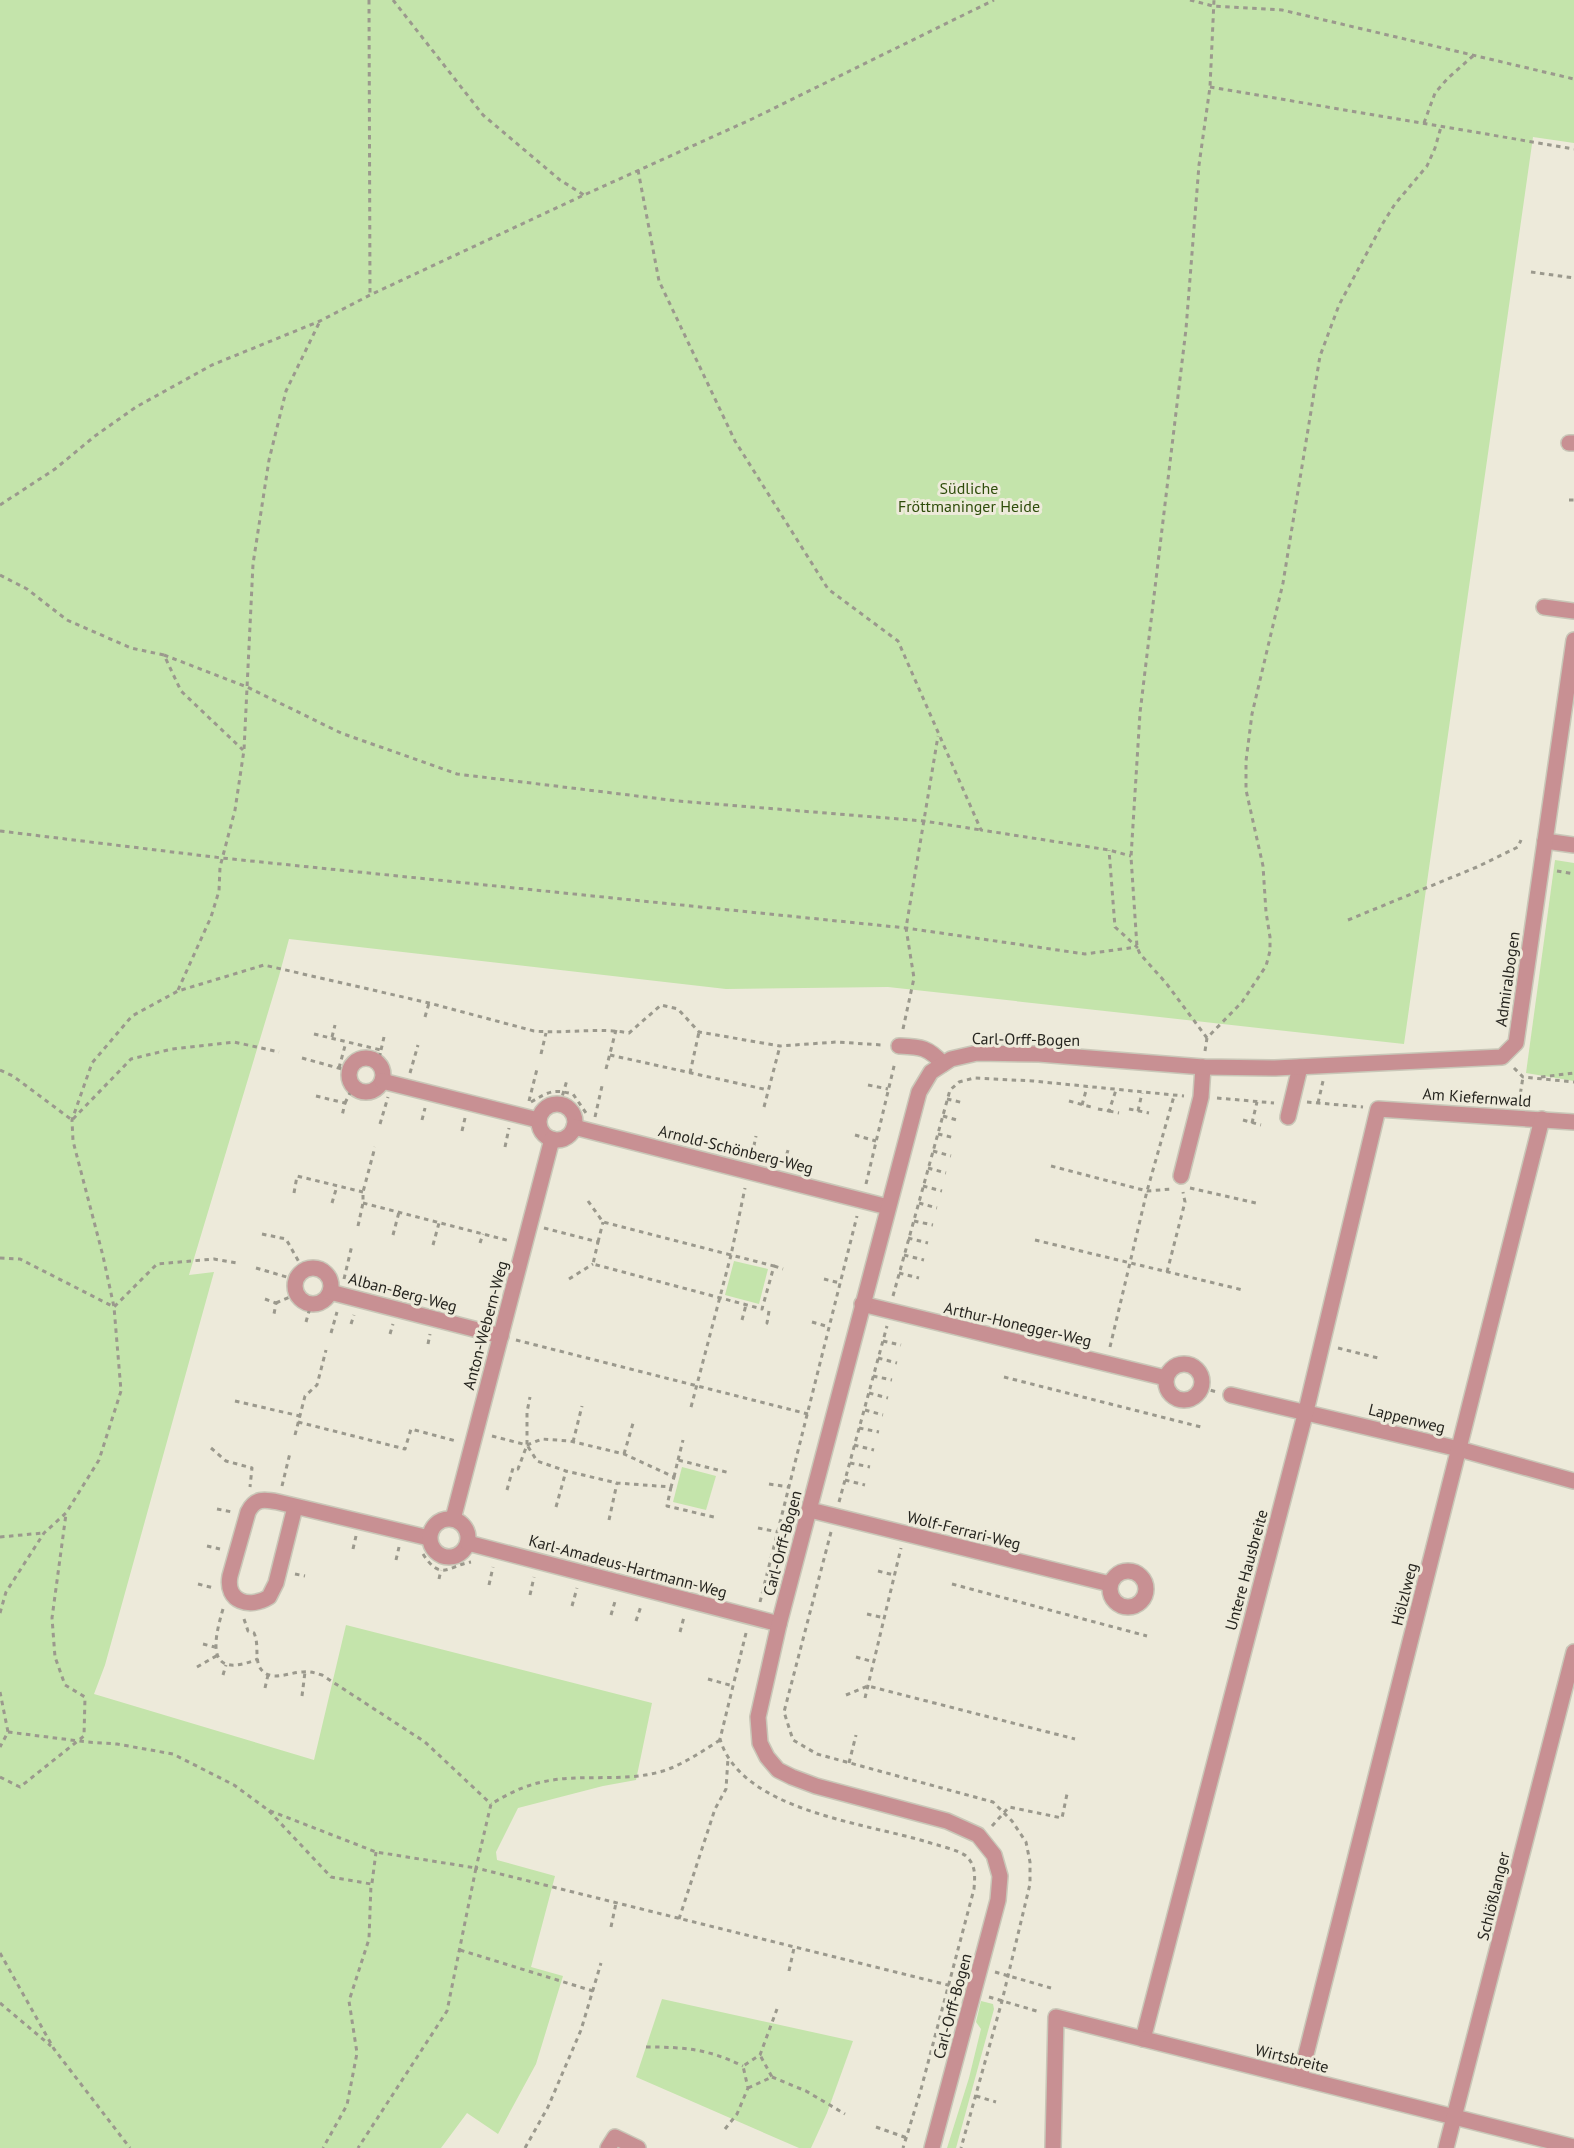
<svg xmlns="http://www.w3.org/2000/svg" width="1574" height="2148" viewBox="0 0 1574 2148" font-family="'PT Sans',sans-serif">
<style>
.green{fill:#c4e4ab}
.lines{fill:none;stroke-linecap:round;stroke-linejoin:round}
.minor-casing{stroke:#c9c7b8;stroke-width:18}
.path{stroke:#9b998d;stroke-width:3;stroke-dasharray:4.5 4.5;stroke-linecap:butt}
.minor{stroke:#c89093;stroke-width:15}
.labels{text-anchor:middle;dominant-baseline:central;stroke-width:6;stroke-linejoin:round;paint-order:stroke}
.park-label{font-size:16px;fill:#2f4d0b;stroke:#edeada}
.street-label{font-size:16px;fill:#26251f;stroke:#edeada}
</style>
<rect width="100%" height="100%" fill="#edeada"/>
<!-- green -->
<g class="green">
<path d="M0,0H1574V143L1533,137L1404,1044L888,987L726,989L289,939L279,976L189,1275L214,1272L105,1665L94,1694L314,1760L346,1625L652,1703L636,1780L603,1786L518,1808L496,1852L497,1860L555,1876L531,1967L563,1976L536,2064L498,2134L467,2113L441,2148H0Z"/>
<path d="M1555,860L1574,863V1081L1526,1073Z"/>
<path d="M734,1261L768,1269L759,1304L725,1295Z"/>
<path d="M682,1467L716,1476L706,1510L673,1502Z"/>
<path d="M662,1999L853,2041L827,2113L811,2148H799L636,2077Z"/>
<path d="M981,2001L993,2004L994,2009L956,2148H947L969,2078L981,2029L976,2022Z"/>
</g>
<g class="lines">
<defs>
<g id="minor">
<path d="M1569,443H1574"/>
<path d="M1544,607L1574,611"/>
<path d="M1545,841L1574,845"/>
<path d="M899,1046C921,1047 928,1047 943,1064"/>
<circle cx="366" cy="1075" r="17"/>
<path d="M382,1081L538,1120"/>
<circle cx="557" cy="1122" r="18"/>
<path d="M1288,1117L1300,1067"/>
<path d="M574,1127L888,1207"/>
<path d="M1181,1176L1201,1097L1203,1067"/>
<circle cx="313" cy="1286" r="18"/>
<path d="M330,1292L501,1336"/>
<path d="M862,1304L1166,1378"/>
<circle cx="1184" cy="1382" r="18"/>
<path d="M1231,1395L1459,1449L1574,1481"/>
<path d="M295,1507L276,1583L269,1597C250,1609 225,1602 230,1576L248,1512C255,1498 264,1499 278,1502L429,1538"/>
<path d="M810,1510L1110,1584"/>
<circle cx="449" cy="1538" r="19"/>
<path d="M453,1519L552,1139"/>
<path d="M468,1543L779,1624"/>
<circle cx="1128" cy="1589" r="18"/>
<path d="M1143,2039L1306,1411L1378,1109L1574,1122"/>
<path d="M1300,2078L1542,1119"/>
<path d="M608,2148L615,2137L638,2148"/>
<path d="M932,2148L998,1900L1000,1876L994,1855L978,1835L947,1821L816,1786L792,1777L778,1770L767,1757L760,1743L758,1717L779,1624L919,1092L931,1072L951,1059L977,1053L1039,1054L1203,1067L1275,1068L1502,1057L1516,1043L1574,640"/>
<path d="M1053,2148L1056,2017L1574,2147"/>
<path d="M1446,2148L1574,1652"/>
</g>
</defs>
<!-- minor casing -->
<use href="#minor" class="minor-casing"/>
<!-- path -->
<g class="path">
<path d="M369,0L370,295"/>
<path d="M393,0L483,115L560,180L584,195"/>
<path d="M1190,0L1213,6L1282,10L1574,79"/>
<path d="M1210,87L1574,149"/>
<path d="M1424,123L1435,93L1448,78L1473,56"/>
<path d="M638,170L659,281L735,441L828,589L898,641L981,830L1109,850L1131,856"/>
<path d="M1531,272L1574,278"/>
<path d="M1569,500H1574"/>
<path d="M0,505L55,469L95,436L136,407L212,365L320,321L370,295L584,195L752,119L994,0"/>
<path d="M0,575L27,589L67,620L131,648L164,655L181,691L243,750"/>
<path d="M164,655L247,687L341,733L457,774L678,801L924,821L981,830"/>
<path d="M0,831L222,858L906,928L1085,954L1137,947L1115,927L1109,850"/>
<path d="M1557,871L1574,874"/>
<path d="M1348,920L1477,867L1518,847L1521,840"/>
<path d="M178,990L211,917L219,891L220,867L235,810L244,750L253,564L269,460L286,391L319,323"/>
<path d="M425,1017L429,1003"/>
<path d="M903,1029L914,978L906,928L938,736"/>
<path d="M314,1034L381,1050L378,1063"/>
<path d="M332,1037L335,1025"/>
<path d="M1207,1038L1166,983L1140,954L1137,947L1131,857L1140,713L1186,329L1199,165L1210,87L1214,0"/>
<path d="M381,1050L384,1037"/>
<path d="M1205,1051L1207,1038L1242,1002L1266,966L1270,951V937L1266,912L1263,866L1246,790V761L1252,714L1283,583L1320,356L1339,305L1383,223L1395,204L1427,166L1435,148L1441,127"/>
<path d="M541,1054L546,1033"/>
<path d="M610,1055L768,1090"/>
<path d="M302,1058L349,1071"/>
<path d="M339,1068L346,1042"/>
<path d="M1514,1068L1523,1077L1574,1082"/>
<path d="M606,1069L616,1030"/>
<path d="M0,1070L13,1076L72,1120"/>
<path d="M410,1073L418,1045"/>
<path d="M690,1073L699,1032"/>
<path d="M1541,1077L1574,1073"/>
<path d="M868,1085L888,1089"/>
<path d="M316,1096L345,1103L342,1116"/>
<path d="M1217,1098L1274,1103"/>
<path d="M947,1099L964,1103"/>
<path d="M529,1101L537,1069"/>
<path d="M1069,1101L1095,1108"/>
<path d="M531,1102C550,1091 553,1089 573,1094L586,1113"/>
<path d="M1307,1102L1363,1107"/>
<path d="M1519,1102L1523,1077"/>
<path d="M345,1103L353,1087"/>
<path d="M1318,1103L1323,1081"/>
<path d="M560,1104L567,1080"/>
<path d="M1082,1105L1087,1087"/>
<path d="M764,1107L780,1046"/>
<path d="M1098,1109L1109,1111L1116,1090"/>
<path d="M1129,1109L1149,1113"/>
<path d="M1109,1111L1119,1113"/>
<path d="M1138,1111L1142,1093"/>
<path d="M943,1116L960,1121"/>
<path d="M595,1117L602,1086"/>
<path d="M73,1119L131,1059L172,1049L234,1042L279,1052"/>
<path d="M422,1120L425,1108"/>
<path d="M1243,1120L1261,1125"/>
<path d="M1252,1123L1257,1102"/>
<path d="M380,1124L388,1097"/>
<path d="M462,1131L465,1118"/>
<path d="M938,1134L955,1138"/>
<path d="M855,1135L876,1141"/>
<path d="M505,1147L509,1128"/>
<path d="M933,1151L951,1156"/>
<path d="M752,1155L756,1136"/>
<path d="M784,1163L789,1147"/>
<path d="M1051,1166L1147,1191L1172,1189"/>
<path d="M928,1168L946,1173"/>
<path d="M866,1184L895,1062"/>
<path d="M923,1186L942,1191"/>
<path d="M1190,1188L1260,1204"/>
<path d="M294,1193L297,1176L363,1192"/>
<path d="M588,1201L603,1222L731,1255L745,1188"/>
<path d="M332,1203L337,1186"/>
<path d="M363,1203L510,1241"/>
<path d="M919,1203L937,1208"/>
<path d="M914,1221L933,1225"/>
<path d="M358,1226L363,1203V1192L375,1147"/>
<path d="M544,1228L598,1242L593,1264L762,1309L774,1266L731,1255L690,1411"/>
<path d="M262,1234L286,1239L304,1271"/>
<path d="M393,1235L399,1212"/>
<path d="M908,1238L928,1243"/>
<path d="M1035,1240L1243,1290"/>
<path d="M598,1242L603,1222"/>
<path d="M480,1243L483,1234"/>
<path d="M433,1245L439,1223"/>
<path d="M904,1255L924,1260"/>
<path d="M0,1258L20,1259L114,1307L157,1264L214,1259L237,1263"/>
<path d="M774,1266L783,1269"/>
<path d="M256,1268L297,1280"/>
<path d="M1167,1272L1185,1202L1183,1192"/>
<path d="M899,1273L919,1278"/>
<path d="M344,1279L352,1245"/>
<path d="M569,1279L593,1264"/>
<path d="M824,1279L840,1283"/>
<path d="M893,1296L950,1090L959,1082L974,1078L1033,1081L1184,1096"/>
<path d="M265,1299L276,1303L274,1314"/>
<path d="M276,1303L297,1294"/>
<path d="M769,1311L767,1323L770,1324"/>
<path d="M742,1320L746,1305"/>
<path d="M306,1322L311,1304"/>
<path d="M812,1322L829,1327"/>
<path d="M351,1324L354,1315"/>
<path d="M331,1333L337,1312"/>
<path d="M390,1334L393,1324"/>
<path d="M516,1340L808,1414"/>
<path d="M883,1341L901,1345"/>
<path d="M428,1344L430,1334"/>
<path d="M1110,1347L1147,1191L1174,1096"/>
<path d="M1338,1348L1378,1358"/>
<path d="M878,1358L897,1363"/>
<path d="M873,1376L892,1380"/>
<path d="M1004,1377L1201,1427"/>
<path d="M1202,1388L1217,1392"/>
<path d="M869,1393L888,1398"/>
<path d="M235,1401L300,1416"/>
<path d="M865,1410L883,1415"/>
<path d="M298,1422L405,1449L411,1429L456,1441"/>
<path d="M859,1428L879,1432"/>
<path d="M295,1435L305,1396L317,1385L326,1350"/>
<path d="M492,1436L527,1445L542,1439L570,1441L624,1454L674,1477L671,1487L617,1483L566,1471L537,1461L527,1445"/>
<path d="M573,1442L582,1406"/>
<path d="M854,1445L874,1450"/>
<path d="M211,1448L226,1461L252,1468L250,1487"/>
<path d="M624,1454L634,1420"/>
<path d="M678,1460L683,1440"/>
<path d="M850,1463L870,1467"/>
<path d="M674,1477L678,1460L730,1473"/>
<path d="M845,1480L865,1485"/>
<path d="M769,1484L789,1487"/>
<path d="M282,1486L290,1453"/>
<path d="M671,1487L667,1506L718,1518"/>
<path d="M507,1490L513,1468L518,1469L527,1445V1412L530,1397"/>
<path d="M839,1502L887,1326"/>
<path d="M556,1507L566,1471"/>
<path d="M217,1509L232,1512"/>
<path d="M609,1520L617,1483"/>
<path d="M758,1528L778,1532"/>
<path d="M831,1532L784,1712L793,1740L817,1754L993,1802L1012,1821L1026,1842L1030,1862V1884L1002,2001L961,2148"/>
<path d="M0,1537L43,1533"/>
<path d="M207,1546L220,1549"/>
<path d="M353,1549L356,1536"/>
<path d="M423,1554C441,1582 448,1566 471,1562"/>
<path d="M396,1560L399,1547"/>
<path d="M878,1571L894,1575"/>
<path d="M295,1574L305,1576"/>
<path d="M439,1579L441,1570"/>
<path d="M198,1584L214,1588"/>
<path d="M952,1584L1147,1636"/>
<path d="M489,1585L493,1567"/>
<path d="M530,1595L534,1577"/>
<path d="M760,1602L857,1216"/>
<path d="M572,1606L577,1588"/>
<path d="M223,1609C213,1643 206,1680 258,1659"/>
<path d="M0,1613L6,1592L44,1533L66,1513L99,1460L121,1391L114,1307L103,1256L73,1141L72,1120L92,1063L132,1016L178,991L264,965L429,1003L534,1031C566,1034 597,1027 629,1033L661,1005L678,1009L699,1032L780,1046L837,1042L882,1045"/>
<path d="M867,1614L885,1618"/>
<path d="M611,1615L616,1598"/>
<path d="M244,1619L248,1631L254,1633C259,1644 255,1655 259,1666C268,1684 289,1672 303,1672C310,1671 315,1673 322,1675L425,1742L491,1804"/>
<path d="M636,1621L641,1606"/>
<path d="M680,1632L684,1617"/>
<path d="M746,1633L720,1739C741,1811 866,1823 927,1842C936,1845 959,1850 966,1856C976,1865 975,1876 974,1889L920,2093L903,2148"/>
<path d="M203,1644L215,1647"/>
<path d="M856,1657L874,1662"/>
<path d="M197,1667L218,1655"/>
<path d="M223,1675L226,1665"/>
<path d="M708,1679L733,1686"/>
<path d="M265,1688L268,1675"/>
<path d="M0,1692L8,1732L0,1747"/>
<path d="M846,1695L868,1686L1075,1739"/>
<path d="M302,1696L305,1672"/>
<path d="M865,1698L901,1548"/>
<path d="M8,1732L87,1742L117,1744L173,1754L234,1785L268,1810L376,1852L476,1868L447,2011L358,2148"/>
<path d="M720,1740C701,1752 684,1764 663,1771C624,1783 581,1773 542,1782C523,1786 508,1794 491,1804L476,1868L960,1988"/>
<path d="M849,1763L856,1735"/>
<path d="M0,1777L20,1787L84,1736L85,1697L65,1685L55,1657L52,1618L66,1514"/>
<path d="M269,1811L331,1877L371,1884L369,1939L349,2001L357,2053L347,2105L323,2148"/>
<path d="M992,1826L1009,1807L1062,1818L1067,1794"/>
<path d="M372,1883L376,1852"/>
<path d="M679,1919L715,1809L726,1789L728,1758"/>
<path d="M611,1927L616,1903"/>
<path d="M460,1950L593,1991"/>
<path d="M0,1953L54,2049L130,2148"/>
<path d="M789,1971L794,1948"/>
<path d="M995,1972L1051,1988"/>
<path d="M989,1997L1040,2012"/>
<path d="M0,2003L51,2046"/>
<path d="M646,2047C685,2047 708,2049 743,2066"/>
<path d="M772,2077L806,2091L845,2114"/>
<path d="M748,2088L772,2077L760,2055"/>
<path d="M976,2096L996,2102"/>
<path d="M876,2127L907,2138"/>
<path d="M725,2129L737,2114L748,2088L743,2066L760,2055L777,2009"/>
<path d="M525,2148L548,2107L581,2030L601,1963"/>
</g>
<!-- minor -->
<use href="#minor" class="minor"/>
</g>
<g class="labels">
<!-- park labels -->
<g class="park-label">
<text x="969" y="488">Südliche<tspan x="969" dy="18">Fröttmaninger Heide</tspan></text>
</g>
<!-- street labels -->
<g class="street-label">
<text transform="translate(1507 979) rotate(-82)">Admiralbogen</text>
<text transform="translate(1026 1039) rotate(1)">Carl-Orff-Bogen</text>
<text transform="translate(1477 1097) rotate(4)">Am Kiefernwald</text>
<text transform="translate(736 1149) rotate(14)">Arnold-Schönberg-Weg</text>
<text transform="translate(403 1292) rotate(15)">Alban-Berg-Weg</text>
<text transform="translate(1018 1324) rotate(13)">Arthur-Honegger-Weg</text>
<text transform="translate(485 1325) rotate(-75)">Anton-Webern-Weg</text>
<text transform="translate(1407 1418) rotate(14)">Lappenweg</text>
<text transform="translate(964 1530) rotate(14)">Wolf-Ferrari-Weg</text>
<text transform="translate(782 1543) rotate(-75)">Carl-Orff-Bogen</text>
<text transform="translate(628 1566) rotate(15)">Karl-Amadeus-Hartmann-Weg</text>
<text transform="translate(1246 1570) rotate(-75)">Untere Hausbreite</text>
<text transform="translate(1404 1594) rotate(-76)">Hölzlweg</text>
<text transform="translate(1493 1896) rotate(-76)">Schlößlanger</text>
<text transform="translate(952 2006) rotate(-75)">Carl-Orff-Bogen</text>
<text transform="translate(1292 2058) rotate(14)">Wirtsbreite</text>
</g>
</g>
</svg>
